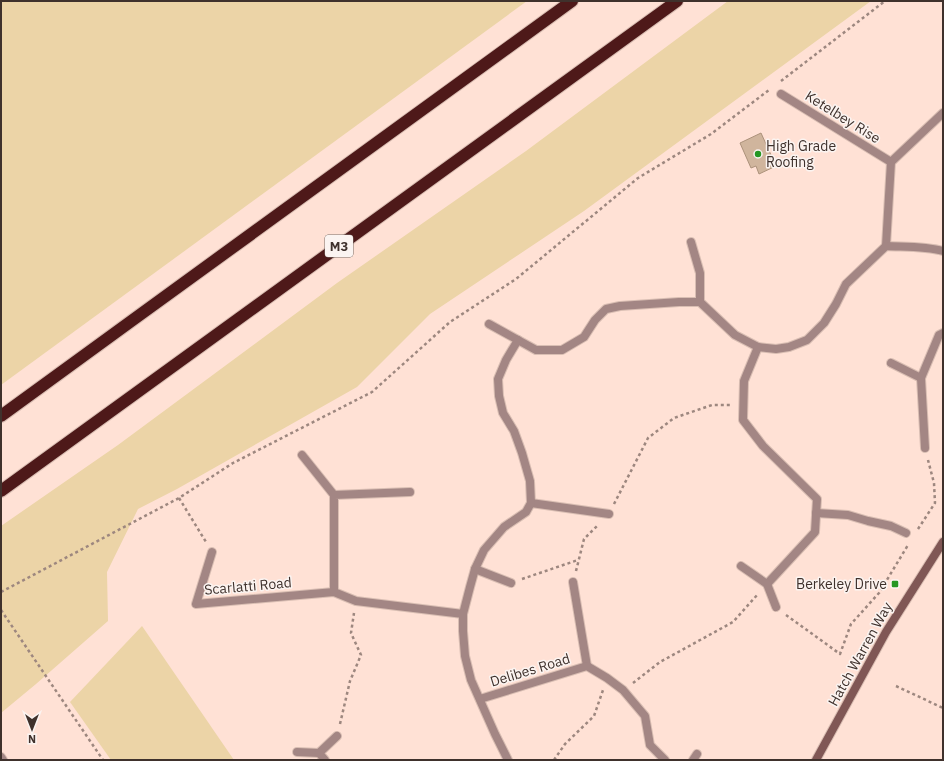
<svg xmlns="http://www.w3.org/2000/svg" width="944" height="761" viewBox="0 0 944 761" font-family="'IBM Plex Sans',sans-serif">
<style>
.green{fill:#ecd4a7}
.building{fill:#d0b59d;stroke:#ac927b}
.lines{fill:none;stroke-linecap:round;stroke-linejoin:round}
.lane-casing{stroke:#d9beb3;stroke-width:10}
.street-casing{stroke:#d9beb3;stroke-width:10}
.secondary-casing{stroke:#d9beb3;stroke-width:10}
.highway-casing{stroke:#d9beb3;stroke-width:14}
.path{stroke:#9d877f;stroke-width:2.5;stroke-dasharray:3 3;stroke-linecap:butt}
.lane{stroke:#a38684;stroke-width:8}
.street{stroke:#a38684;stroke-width:8}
.secondary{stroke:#805755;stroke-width:8}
.highway{stroke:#4e1919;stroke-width:12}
.poi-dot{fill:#259724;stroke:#fbf4f1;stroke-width:1.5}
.labels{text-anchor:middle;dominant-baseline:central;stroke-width:3;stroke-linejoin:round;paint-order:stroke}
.shield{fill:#fbf4f1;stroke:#776c67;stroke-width:1}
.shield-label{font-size:13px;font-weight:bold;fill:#3f312c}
.street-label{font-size:14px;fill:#3f312c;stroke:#fbf4f1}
.poi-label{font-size:14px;fill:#3f312c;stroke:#fbf4f1;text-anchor:start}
</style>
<rect width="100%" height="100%" fill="#ffe1d5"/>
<!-- green -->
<g class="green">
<path d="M1,1H527L1,385Z"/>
<path d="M728,1H871L584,211L430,314L357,387L177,489L138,509L107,572L108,621L36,684L1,713V526L118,445L337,283L526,151Z"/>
<path d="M142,626L234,760H111L70,702Z"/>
</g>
<!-- building -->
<path class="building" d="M761,133L776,166L759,174L756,166L751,168L740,143Z"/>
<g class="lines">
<defs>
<g id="lane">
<path d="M691,242L700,273V302"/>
<path d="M531,503L609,514"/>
<path d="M816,513L848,515L868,521L891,526L906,533"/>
<path d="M1,757L3,760"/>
</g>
<g id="street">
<path d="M781,94L891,162"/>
<path d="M886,246L891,162L943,113"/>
<path d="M489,324L536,350H562L584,337L595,320L606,309L620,306L679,302H700L735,335L758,347L776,349L789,347L807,340L824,323L836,304L846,284L886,246C905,247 925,246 943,251"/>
<path d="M758,347L744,381L743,420L763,446L817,499L815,532L767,584"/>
<path d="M891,363L921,378"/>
<path d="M925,448L921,378L939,335L943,333"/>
<path d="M302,455L334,495"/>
<path d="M212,552L196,604L334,592L356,601L463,614"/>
<path d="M741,566L767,584L776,607"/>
<path d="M475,569L511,583"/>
<path d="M573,582L587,666"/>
<path d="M334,592V495L410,492"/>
<path d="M480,699L587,666L607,678L623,690L645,716L650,745L665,760"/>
<path d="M297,752L319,753"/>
<path d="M325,760L319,753L337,736"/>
<path d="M508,760L495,734L471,680L465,656L463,631V614L470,587L475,569L484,550L504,527L526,512L531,503L530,481L522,453L514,431L503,413L499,396L498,379L506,360L518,340"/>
<path d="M693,760L697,754"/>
</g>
<path id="secondary" d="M816,760L886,632L943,542"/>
<g id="highway">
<path d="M1,416L130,322L572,1"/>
<path d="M1,491L677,1"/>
</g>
</defs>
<!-- lane casing -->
<use href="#lane" class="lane-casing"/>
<!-- street casing -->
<use href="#street" class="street-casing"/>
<!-- secondary casing -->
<use href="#secondary" class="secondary-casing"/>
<!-- highway casing -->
<use href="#highway" class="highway-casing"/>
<!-- path -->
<g class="path">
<path d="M781,81L885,1"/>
<path d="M179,498L206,542"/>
<path d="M614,504L648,438L674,418L712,405H731"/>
<path d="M918,529L935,503L934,483L928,460"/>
<path d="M576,571L584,539L598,525"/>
<path d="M522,579L578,560"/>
<path d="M1,592L179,498L233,463L372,392L450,322L516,279L638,178L711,134L769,90"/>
<path d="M1,610L103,760"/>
<path d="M786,615L840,654L851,624L879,593L908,545"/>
<path d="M633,683L660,662L733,622L758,594"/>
<path d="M896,686L943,708"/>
<path d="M340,724L350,681L361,655L351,633L354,613"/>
<path d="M554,760L565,744L594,716L603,690"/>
</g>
<!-- lane -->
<use href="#lane" class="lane"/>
<!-- street -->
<use href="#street" class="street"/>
<!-- secondary -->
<use href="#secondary" class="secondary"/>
<!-- highway -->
<use href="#highway" class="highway"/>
</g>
<!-- markers -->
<g class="poi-dot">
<circle cx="758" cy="154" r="4"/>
<rect x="891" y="580" width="8" height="8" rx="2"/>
</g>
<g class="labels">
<!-- shield labels -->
<rect class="shield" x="325" y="235" width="28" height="22" rx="3"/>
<g class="shield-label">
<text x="339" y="246">M3</text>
</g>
<!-- street labels -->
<g class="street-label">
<text transform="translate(843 117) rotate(32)">Ketelbey Rise</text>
<text transform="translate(248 586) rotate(-5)">Scarlatti Road</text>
<text transform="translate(860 654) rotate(-61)">Hatch Warren Way</text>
<text transform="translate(530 670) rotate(-17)">Delibes Road</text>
</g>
<!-- poi labels -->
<g class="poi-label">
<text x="766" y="146">High Grade<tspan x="766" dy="16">Roofing</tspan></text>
<text x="887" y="584" text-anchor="end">Berkeley Drive</text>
</g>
</g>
<!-- border -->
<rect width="944" height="761" fill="none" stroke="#3f312c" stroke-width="4"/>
<!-- north arrow -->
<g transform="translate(32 729) rotate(180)" stroke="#fbf4f1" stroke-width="3" paint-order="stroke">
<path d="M0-3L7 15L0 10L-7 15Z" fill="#3f312c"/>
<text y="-6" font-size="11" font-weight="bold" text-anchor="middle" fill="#3f312c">N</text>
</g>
</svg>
